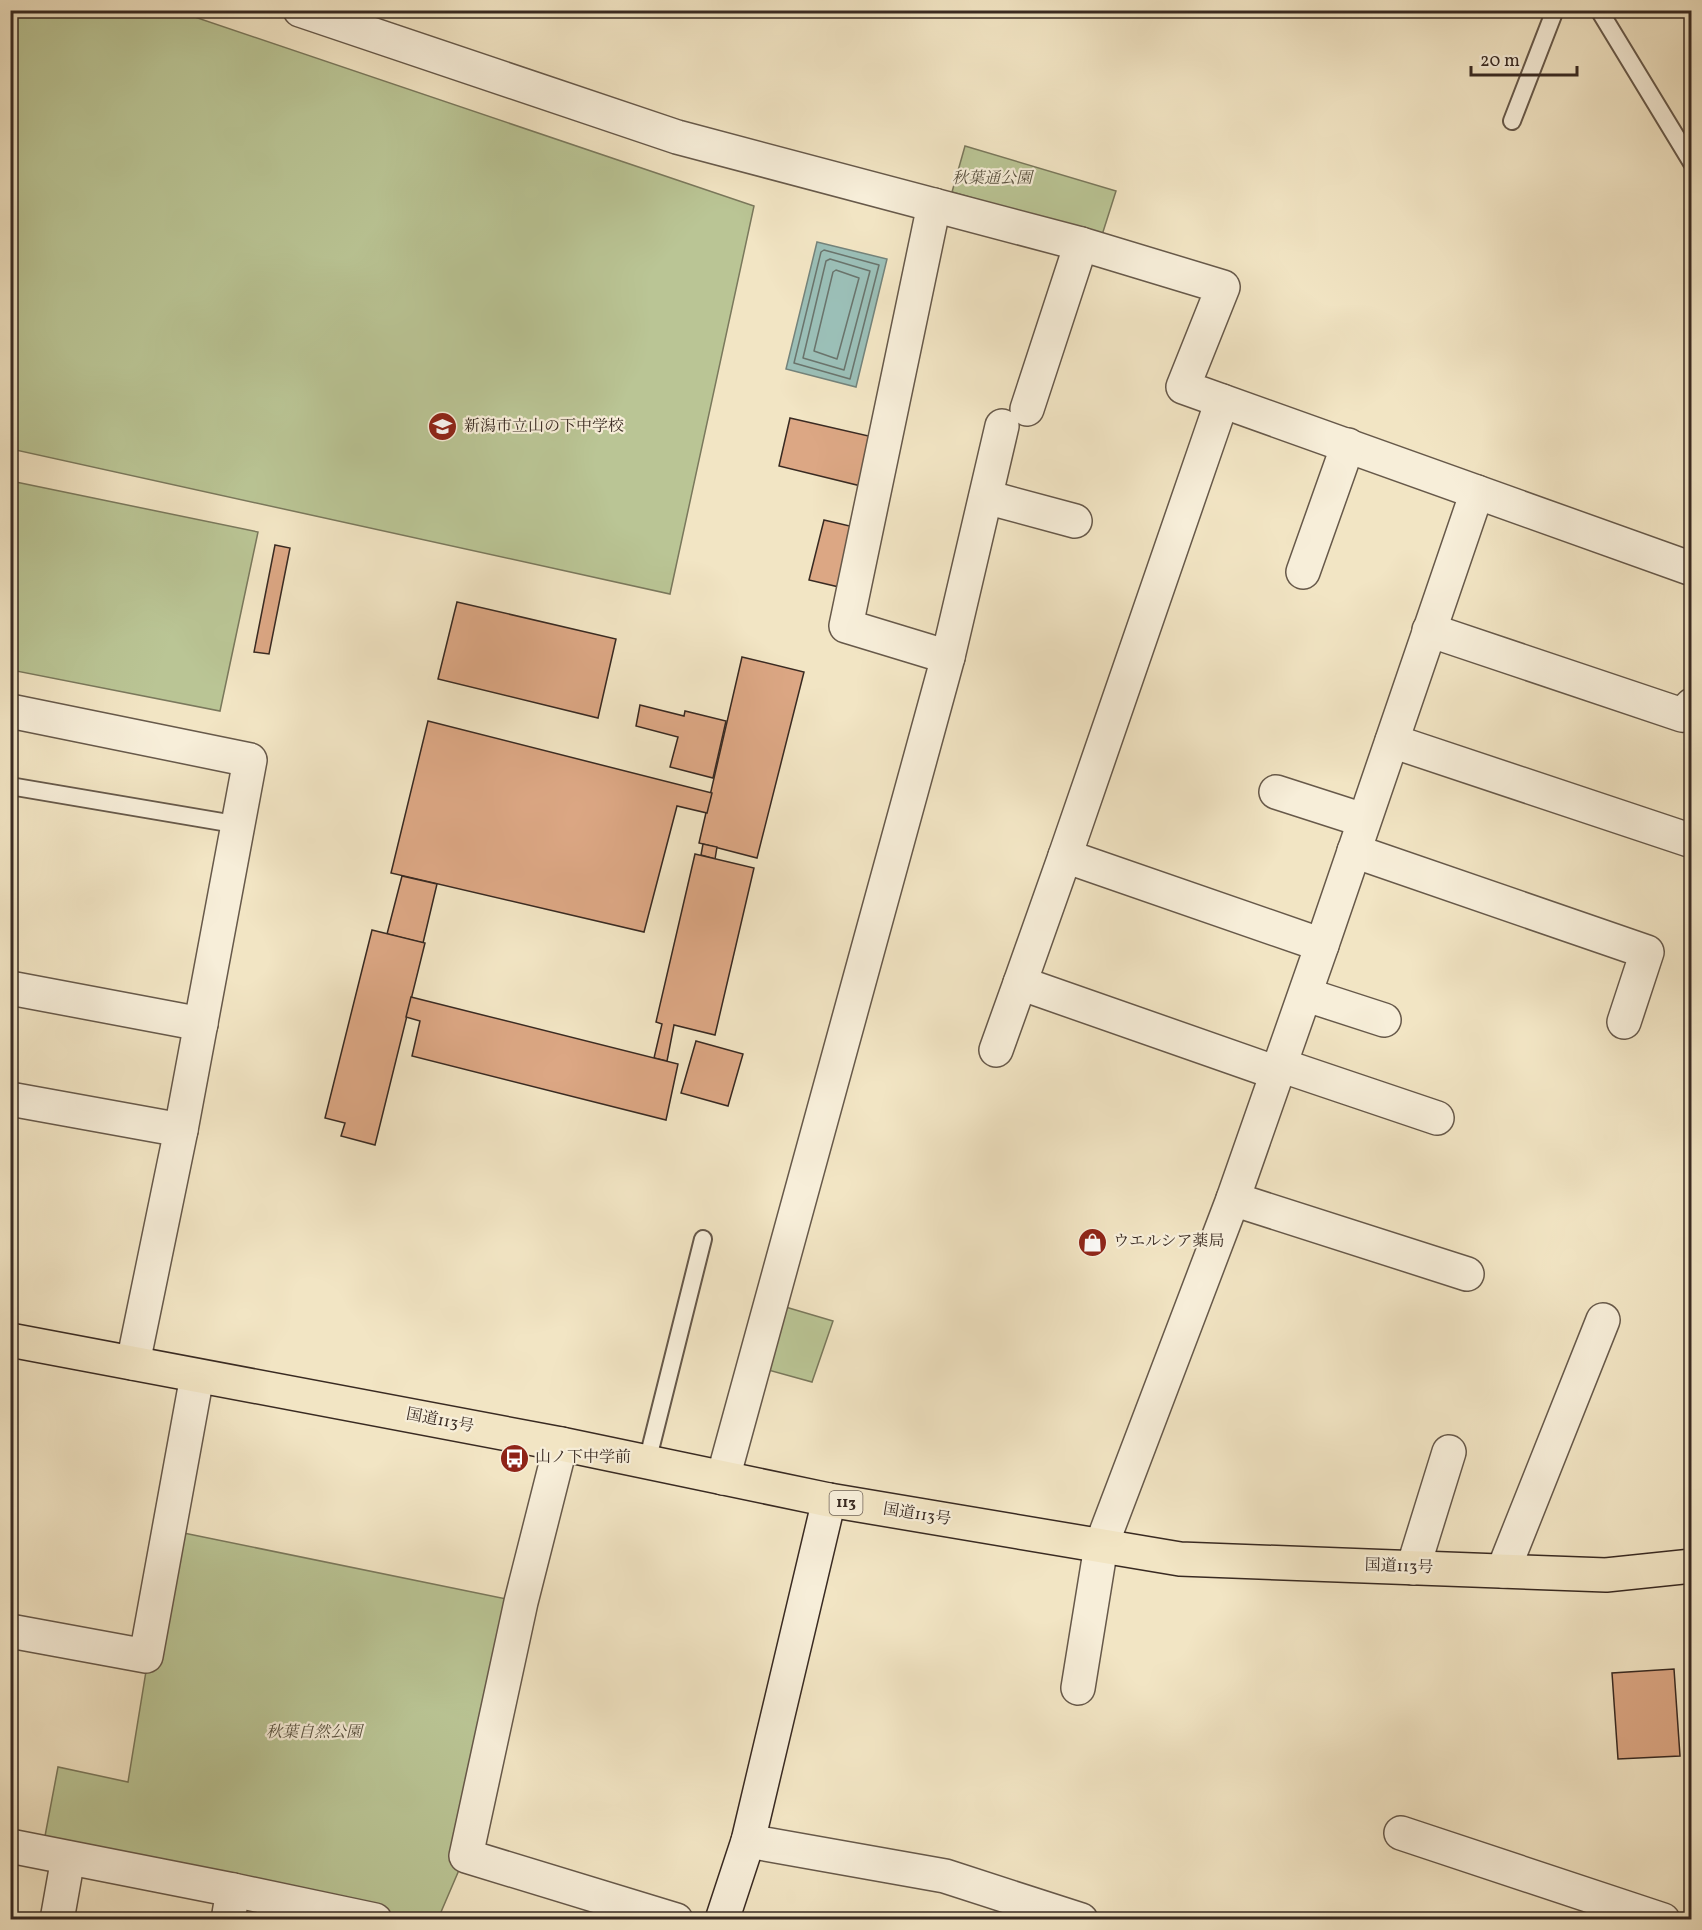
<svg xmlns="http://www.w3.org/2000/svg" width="1702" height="1930" viewBox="0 0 1702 1930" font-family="Vollkorn,'Noto Serif JP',serif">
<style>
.green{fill:#bac595;stroke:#7a785c;stroke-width:1.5}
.water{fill:#9bbfb7;stroke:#74837b;stroke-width:1.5}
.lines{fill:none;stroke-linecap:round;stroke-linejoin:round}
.shore{stroke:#6a746c;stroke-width:1.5}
.building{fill:#dca784;stroke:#392a22;stroke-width:1.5}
.lane-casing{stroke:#67594a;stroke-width:20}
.street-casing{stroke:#67594a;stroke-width:36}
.secondary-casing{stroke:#392a22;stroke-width:36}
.highway-casing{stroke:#392a22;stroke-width:36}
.lane{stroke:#f7eed9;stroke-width:16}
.street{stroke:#f7eed9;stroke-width:33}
.secondary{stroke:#f7eed9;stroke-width:33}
.highway{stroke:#f2e5c4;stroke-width:33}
.labels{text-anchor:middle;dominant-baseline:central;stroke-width:4.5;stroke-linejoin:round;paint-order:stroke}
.shield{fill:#f7eed9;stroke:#726559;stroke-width:1.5}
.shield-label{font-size:15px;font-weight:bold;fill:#392a22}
.park-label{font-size:16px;font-style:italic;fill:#59513f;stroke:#f7eed9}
.poi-label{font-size:16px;fill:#392a22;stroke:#f7eed9;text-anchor:start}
.street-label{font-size:16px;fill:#392a22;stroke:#f7eed9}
</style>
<rect width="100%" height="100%" fill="#f2e5c4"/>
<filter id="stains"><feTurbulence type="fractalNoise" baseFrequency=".00333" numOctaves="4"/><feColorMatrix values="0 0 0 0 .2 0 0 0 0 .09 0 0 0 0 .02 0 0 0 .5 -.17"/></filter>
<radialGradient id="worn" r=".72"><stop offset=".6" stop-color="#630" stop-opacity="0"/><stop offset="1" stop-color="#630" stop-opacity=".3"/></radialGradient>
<!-- green -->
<g class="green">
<path d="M11,10L177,11L754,206L670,594L11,449Z"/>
<path d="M965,146L1116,191L1102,235L952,192Z"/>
<path d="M11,481L258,532L220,711L11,670Z"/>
<path d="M772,1303L833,1321L812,1382L754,1366Z"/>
<path d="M169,1530L521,1602L465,1856L438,1919H375L42,1852L58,1767L128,1782Z"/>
</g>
<!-- water -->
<path class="water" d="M817,242L887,259L856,387L786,369Z"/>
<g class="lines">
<!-- shore -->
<g class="shore">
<path d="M824,250L879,265L850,379L794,363L821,252Z"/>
<path d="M830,259L870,271L844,370L803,358L826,261Z"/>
<path d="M836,270L859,278L837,359L814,351L833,272Z"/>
</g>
</g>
<!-- building -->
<g class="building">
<path d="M790,418L873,437L861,486L779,466Z"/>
<path d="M824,520L854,527L839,587L809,580Z"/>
<path d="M275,545L290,548L269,654L254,652Z"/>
<path d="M457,602L616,639L598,718L438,679Z"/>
<path d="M742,657L804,672L757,858L699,843Z"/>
<path d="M640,705L684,716L685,711L726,721L713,778L670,767L678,737L636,726Z"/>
<path d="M428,721L712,793L707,813L677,806L644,932L391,873Z"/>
<path d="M703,844L717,847L715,859L701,855Z"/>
<path d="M695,854L754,868L715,1035L674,1025L667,1061L654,1058L662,1024L656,1022Z"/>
<path d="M402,876L437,884L423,943L387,934Z"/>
<path d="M372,930L425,943L375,1145L341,1136L345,1123L325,1118Z"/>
<path d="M411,997L678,1064L666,1120L412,1056L420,1021L406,1017Z"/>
<path d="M696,1041L743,1054L728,1106L681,1093Z"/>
<path d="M1674,1669L1680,1756L1618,1759L1612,1673Z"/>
</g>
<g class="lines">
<defs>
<g id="lane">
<path d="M1599,10L1692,163"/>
<path d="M1512,121L1555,10"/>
<path d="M10,786L240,825"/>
<path d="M647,1462L703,1239"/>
</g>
<g id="street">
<path d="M300,10L677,137L1081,244L1223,287L1183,387L1692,569"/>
<path d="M1027,409L1081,244"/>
<path d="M986,497L1075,521"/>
<path d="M1303,572L1348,445"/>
<path d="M1429,630L1682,715L1692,705"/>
<path d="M948,657L1002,426"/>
<path d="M10,711L250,760L181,1130L133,1363"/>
<path d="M1392,741L1692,841"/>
<path d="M1276,792L1363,820"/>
<path d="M1354,851L1647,952L1624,1022"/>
<path d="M1065,856L1020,983L1277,1073"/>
<path d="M1322,945L1477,492"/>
<path d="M10,988L201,1024"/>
<path d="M1307,995L1384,1020"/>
<path d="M996,1050L1020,983"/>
<path d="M1280,1065L1437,1118"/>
<path d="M10,1099L181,1130"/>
<path d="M1233,1199L1467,1274"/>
<path d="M561,1444L521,1602L466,1856L676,1920"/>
<path d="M723,1478L948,657L846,626L934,205"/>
<path d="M1413,1568L1449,1452"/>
<path d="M1503,1571L1603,1320"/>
<path d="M10,1631L146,1656L197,1376"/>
<path d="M1078,1688L1101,1546L1233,1199L1322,945L1065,856L1222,401"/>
<path d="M1401,1833L1663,1920"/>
<path d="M748,1841L945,1876L1081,1920"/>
<path d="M10,1846L233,1890L228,1920"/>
<path d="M233,1890L375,1920"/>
<path d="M57,1920L68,1858"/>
</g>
<path id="secondary" d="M722,1920L748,1841L829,1500"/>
<path id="highway" d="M10,1340L561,1444L829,1500L1180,1559L1606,1575L1692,1566"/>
</defs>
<!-- lane casing -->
<use href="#lane" class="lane-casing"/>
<!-- street casing -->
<use href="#street" class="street-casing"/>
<!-- secondary casing -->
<use href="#secondary" class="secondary-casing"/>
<!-- highway casing -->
<use href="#highway" class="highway-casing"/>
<!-- lane -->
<use href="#lane" class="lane"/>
<!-- street -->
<use href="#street" class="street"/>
<!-- secondary -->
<use href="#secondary" class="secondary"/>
<!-- highway -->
<use href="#highway" class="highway"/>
</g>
<!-- icons -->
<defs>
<symbol id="school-disc" viewBox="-11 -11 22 22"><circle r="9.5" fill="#8f2418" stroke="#f7eed9"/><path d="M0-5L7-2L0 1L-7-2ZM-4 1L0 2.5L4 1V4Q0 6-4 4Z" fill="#fff"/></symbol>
<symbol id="shop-disc" viewBox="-11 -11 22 22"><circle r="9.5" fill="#8f2418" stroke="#f7eed9"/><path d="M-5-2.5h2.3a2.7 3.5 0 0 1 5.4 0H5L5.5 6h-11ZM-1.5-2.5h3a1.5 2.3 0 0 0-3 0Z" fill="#fff"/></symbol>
<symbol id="bus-disc" viewBox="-11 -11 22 22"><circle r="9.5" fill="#8f2418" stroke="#f7eed9"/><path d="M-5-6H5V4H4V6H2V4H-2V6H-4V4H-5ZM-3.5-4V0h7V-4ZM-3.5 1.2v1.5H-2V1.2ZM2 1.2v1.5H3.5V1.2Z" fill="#fff"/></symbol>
</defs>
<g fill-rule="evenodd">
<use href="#school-disc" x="426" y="410" width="33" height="33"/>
<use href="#shop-disc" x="1076" y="1226" width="33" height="33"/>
<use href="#bus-disc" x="498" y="1442" width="33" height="33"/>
</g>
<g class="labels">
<!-- shield labels -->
<rect class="shield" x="829.5" y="1491" width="33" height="24" rx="4.5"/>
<g class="shield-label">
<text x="846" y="1503">113</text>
</g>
<!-- park labels -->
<g class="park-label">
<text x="992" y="179">秋葉通公園</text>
<text x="314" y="1733">秋葉自然公園</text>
</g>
<!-- poi labels -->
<g class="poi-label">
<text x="464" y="427">新潟市立山の下中学校</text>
<text x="1113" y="1242">ウエルシア薬局</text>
<text x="535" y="1458">山ノ下中学前</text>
</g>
<!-- street labels -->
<g class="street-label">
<text transform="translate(440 1421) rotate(11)">国道113号</text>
<text transform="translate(917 1515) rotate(9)">国道113号</text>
<text transform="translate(1399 1567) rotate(2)">国道113号</text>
</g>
</g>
<!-- margin -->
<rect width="1702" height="1930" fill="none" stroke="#f2e5c4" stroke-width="36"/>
<rect x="12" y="12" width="1678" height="1906" fill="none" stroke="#392a22" stroke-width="3"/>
<rect x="18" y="18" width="1666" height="1894" fill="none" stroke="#392a22" stroke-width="1.5"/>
<!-- scale -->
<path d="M1471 66v9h106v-9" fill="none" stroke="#392a22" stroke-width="3"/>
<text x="1480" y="66" font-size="18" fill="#392a22" stroke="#f7eed9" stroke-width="4.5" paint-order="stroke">20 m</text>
<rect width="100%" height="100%" filter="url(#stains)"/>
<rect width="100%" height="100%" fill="url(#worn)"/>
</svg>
